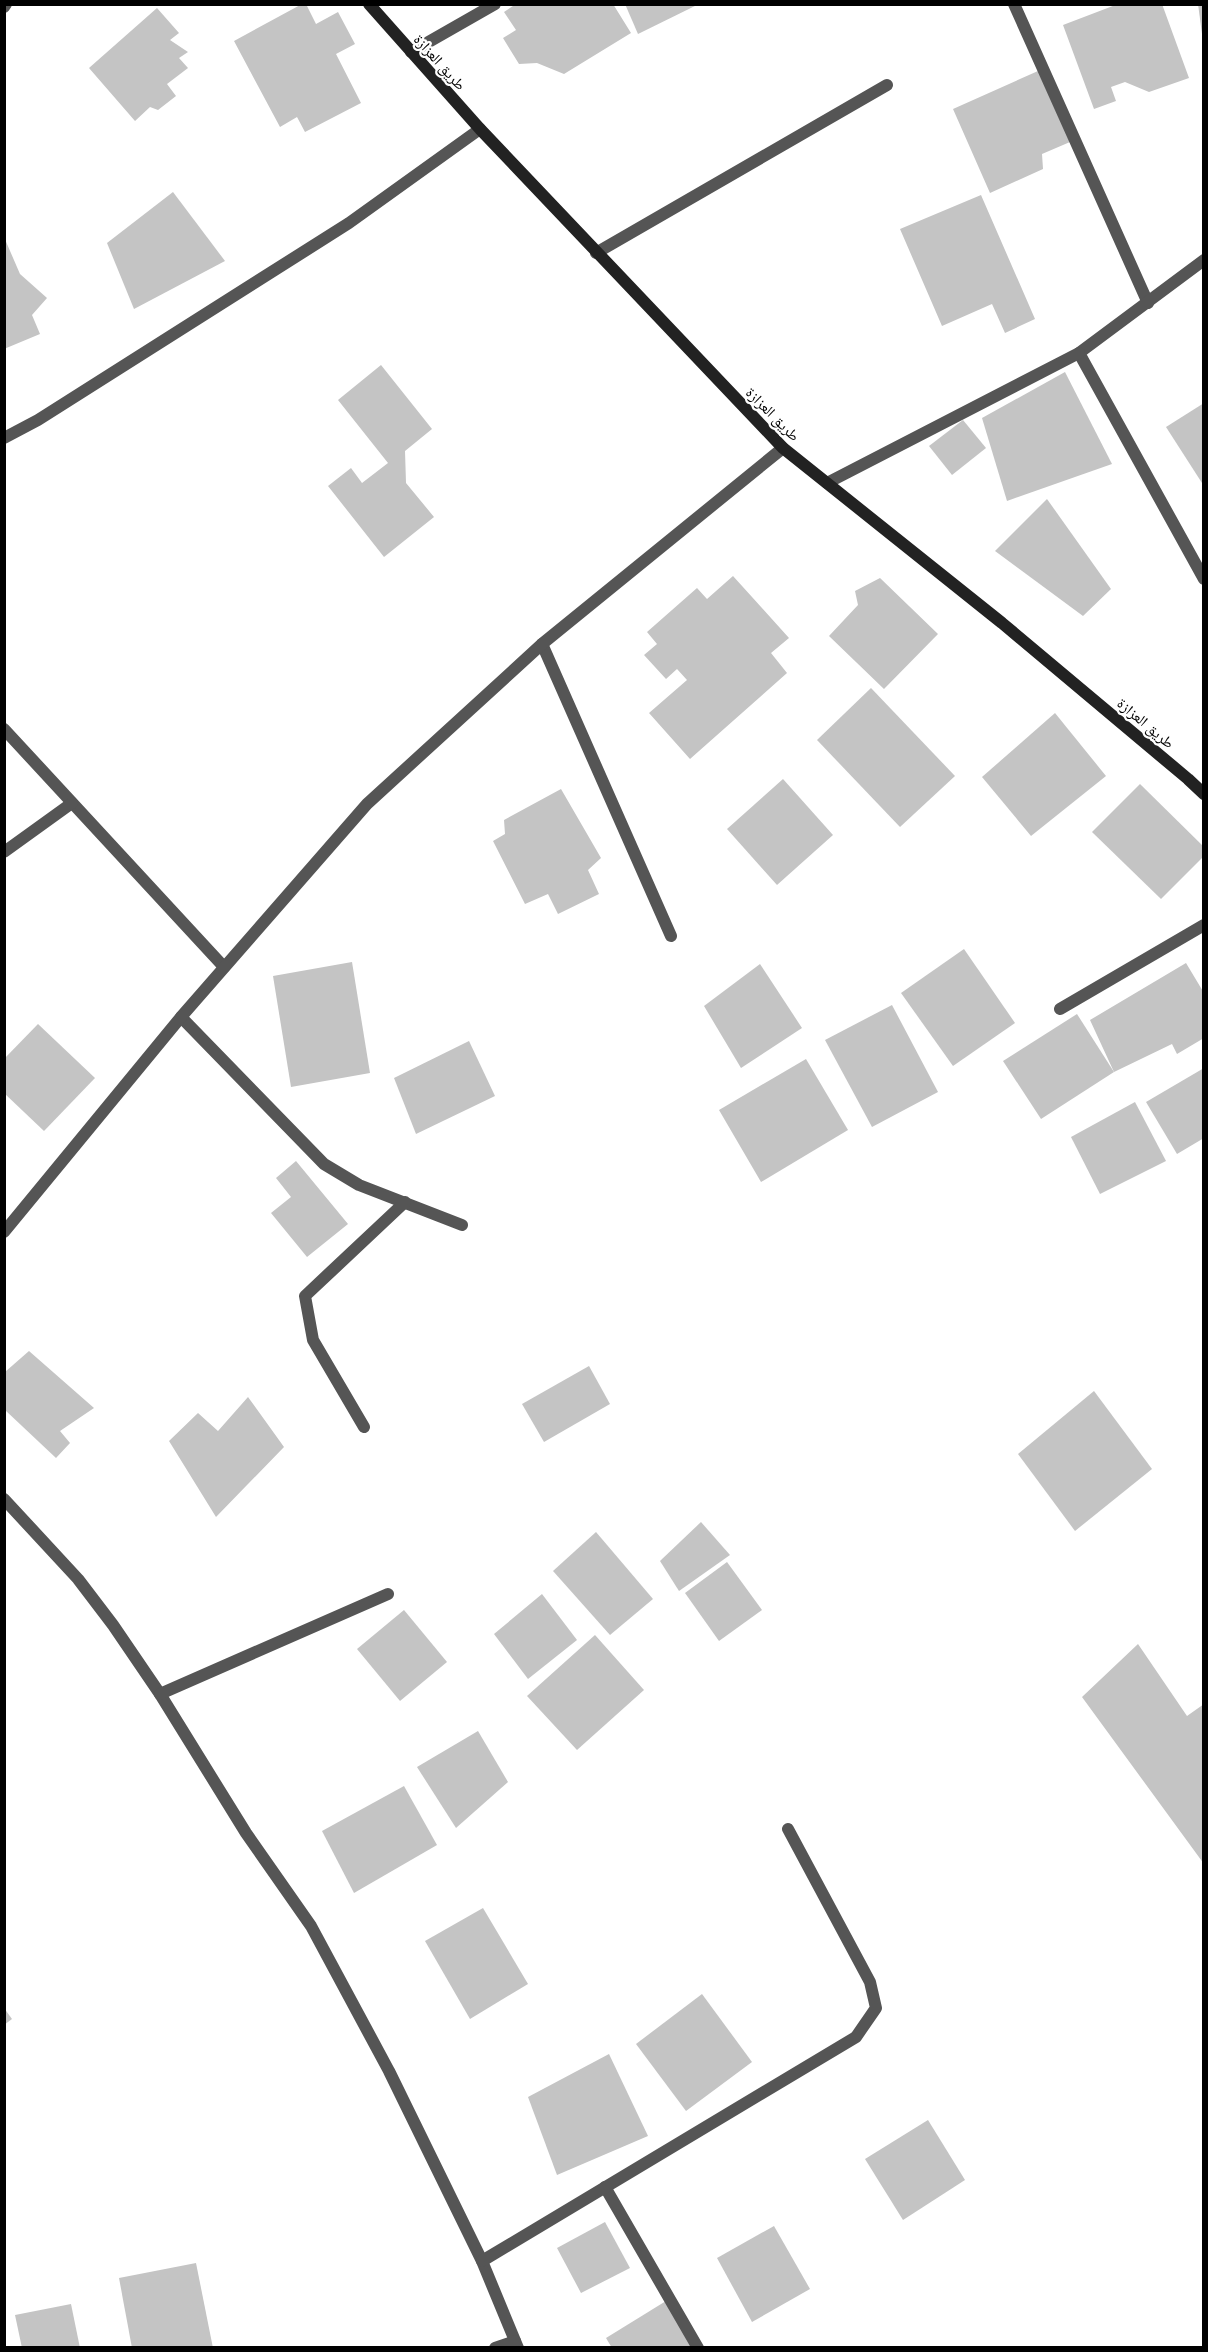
<svg xmlns="http://www.w3.org/2000/svg" width="1208" height="2352" viewBox="0 0 1208 2352" font-family="Mulish,'Noto Naskh Arabic',sans-serif">
<style>
.building{fill:#c4c4c4}
.lines{fill:none;stroke-linecap:round;stroke-linejoin:round}
.street{stroke:#555;stroke-width:12}
.secondary{stroke:#222;stroke-width:12}
.labels{text-anchor:middle;dominant-baseline:central;stroke-width:4.5;stroke-linejoin:round;paint-order:stroke}
.street-label{font-size:15px;fill:#000;stroke:#fff}
</style>
<rect width="100%" height="100%" fill="#fff"/>
<!-- building -->
<g class="building">
<path d="M302,4H306L316,24L338,12L355,44L336,54L361,103L305,132L297,117L280,127L234,41Z"/>
<path d="M516,4H613L631,33L564,74L537,63L519,64L503,38L516,30L504,12Z"/>
<path d="M625,4H699L638,34Z"/>
<path d="M1118,4H1162L1189,78L1149,92L1125,82L1111,87L1116,101L1094,109L1063,25Z"/>
<path d="M1198,4H1204V34H1202Z"/>
<path d="M157,8L179,33L170,40L188,52L179,58L188,68L167,84L176,96L158,110L150,107L135,121L89,68Z"/>
<path d="M1038,71L1070,142L1042,154L1043,169L990,193L953,109Z"/>
<path d="M173,192L225,261L134,309L107,243Z"/>
<path d="M981,195L1035,319L1005,333L992,304L942,326L900,229Z"/>
<path d="M4,237L20,274L47,298L32,315L40,334L4,349Z"/>
<path d="M381,365L432,429L405,451L406,483L434,517L384,557L328,486L351,468L362,483L388,463L338,400Z"/>
<path d="M1065,372L1112,464L1007,501L982,418Z"/>
<path d="M1204,403V481L1202,483L1166,427Z"/>
<path d="M963,420L986,448L952,475L929,446Z"/>
<path d="M1047,499L1111,589L1083,616L995,551Z"/>
<path d="M733,576L789,638L771,653L787,673L690,759L649,713L687,680L677,669L666,679L644,655L657,644L647,632L697,588L707,599Z"/>
<path d="M880,578L938,634L884,689L829,636L858,605L855,591Z"/>
<path d="M871,688L955,776L900,827L817,740Z"/>
<path d="M1055,713L1106,776L1031,836L982,777Z"/>
<path d="M783,779L833,835L777,885L727,829Z"/>
<path d="M1140,784L1204,847V856L1161,899L1092,832Z"/>
<path d="M561,789L601,858L588,870L599,894L558,914L548,894L525,904L493,841L505,834L504,820Z"/>
<path d="M964,949L1015,1023L953,1066L901,993Z"/>
<path d="M352,962L370,1073L291,1087L273,976Z"/>
<path d="M1186,963L1204,993V1038L1177,1054L1172,1044L1114,1072L1090,1020Z"/>
<path d="M760,964L802,1028L741,1068L704,1006Z"/>
<path d="M892,1005L938,1092L872,1127L825,1040Z"/>
<path d="M1077,1014L1114,1072L1041,1119L1003,1061Z"/>
<path d="M38,1024L95,1078L44,1131L4,1093V1059Z"/>
<path d="M469,1041L495,1096L416,1134L394,1078Z"/>
<path d="M806,1059L848,1130L761,1182L719,1110Z"/>
<path d="M1204,1068V1138L1177,1154L1146,1102Z"/>
<path d="M1135,1102L1166,1161L1100,1194L1071,1137Z"/>
<path d="M296,1161L348,1224L307,1257L271,1213L291,1197L276,1178Z"/>
<path d="M29,1351L94,1408L60,1431L70,1443L56,1458L5,1410V1372Z"/>
<path d="M589,1366L610,1404L544,1442L522,1404Z"/>
<path d="M1094,1391L1152,1469L1075,1531L1018,1454Z"/>
<path d="M248,1397L284,1447L216,1517L169,1441L198,1413L218,1431Z"/>
<path d="M701,1522L730,1555L679,1591L660,1561Z"/>
<path d="M596,1532L653,1599L610,1635L553,1571Z"/>
<path d="M727,1562L762,1610L719,1641L685,1593Z"/>
<path d="M542,1594L577,1640L528,1679L494,1634Z"/>
<path d="M404,1610L447,1662L400,1701L357,1649Z"/>
<path d="M595,1635L644,1690L577,1750L527,1696Z"/>
<path d="M1138,1644L1187,1716L1204,1704V1864L1082,1697Z"/>
<path d="M478,1731L508,1782L456,1828L417,1767Z"/>
<path d="M404,1786L437,1845L354,1893L322,1831Z"/>
<path d="M483,1908L528,1984L470,2019L425,1941Z"/>
<path d="M702,1994L752,2062L686,2111L636,2044Z"/>
<path d="M4,2008L12,2019L4,2025Z"/>
<path d="M609,2054L648,2136L557,2175L528,2097Z"/>
<path d="M928,2120L965,2180L903,2220L865,2159Z"/>
<path d="M605,2222L630,2268L581,2293L557,2248Z"/>
<path d="M774,2226L810,2289L752,2322L717,2258Z"/>
<path d="M196,2263L213,2348H132L119,2278Z"/>
<path d="M666,2301L695,2348H612L606,2338Z"/>
<path d="M71,2304L80,2348H22L15,2315Z"/>
</g>
<g class="lines">
<!-- street -->
<g class="street">
<path d="M1014,4L1148,303"/>
<path d="M4,7L6,4"/>
<path d="M411,52L495,4"/>
<path d="M596,253L887,85"/>
<path d="M1204,260L1079,353L1204,579"/>
<path d="M4,438L38,420L349,223L480,129"/>
<path d="M827,483L1079,353"/>
<path d="M542,644L671,936"/>
<path d="M4,729L224,967"/>
<path d="M4,852L72,803"/>
<path d="M1060,1009L1204,925"/>
<path d="M181,1017L324,1164L359,1185L462,1225"/>
<path d="M4,1232L181,1017L367,804L542,644L783,448"/>
<path d="M364,1427L313,1340L305,1296L405,1202"/>
<path d="M4,1499L78,1579L113,1625L160,1694L246,1833L311,1926L389,2071L482,2261L518,2348"/>
<path d="M160,1694L388,1594"/>
<path d="M605,2187L698,2348"/>
<path d="M482,2261L856,2037L876,2008L870,1982L788,1829"/>
<path d="M495,2348L515,2341"/>
</g>
<!-- secondary -->
<path class="secondary" d="M369,4L480,129L783,448L1002,623L1188,779L1204,794"/>
</g>
<g class="labels">
<!-- street labels -->
<g class="street-label">
<text transform="translate(440 62) rotate(48)">طريق العزازة</text>
<text transform="translate(773 414) rotate(45)">طريق العزازة</text>
<text transform="translate(1146 723) rotate(40)">طريق العزازة</text>
</g>
</g>
<!-- border -->
<rect width="1208" height="2352" fill="none" stroke="#000000" stroke-width="12"/>
</svg>
